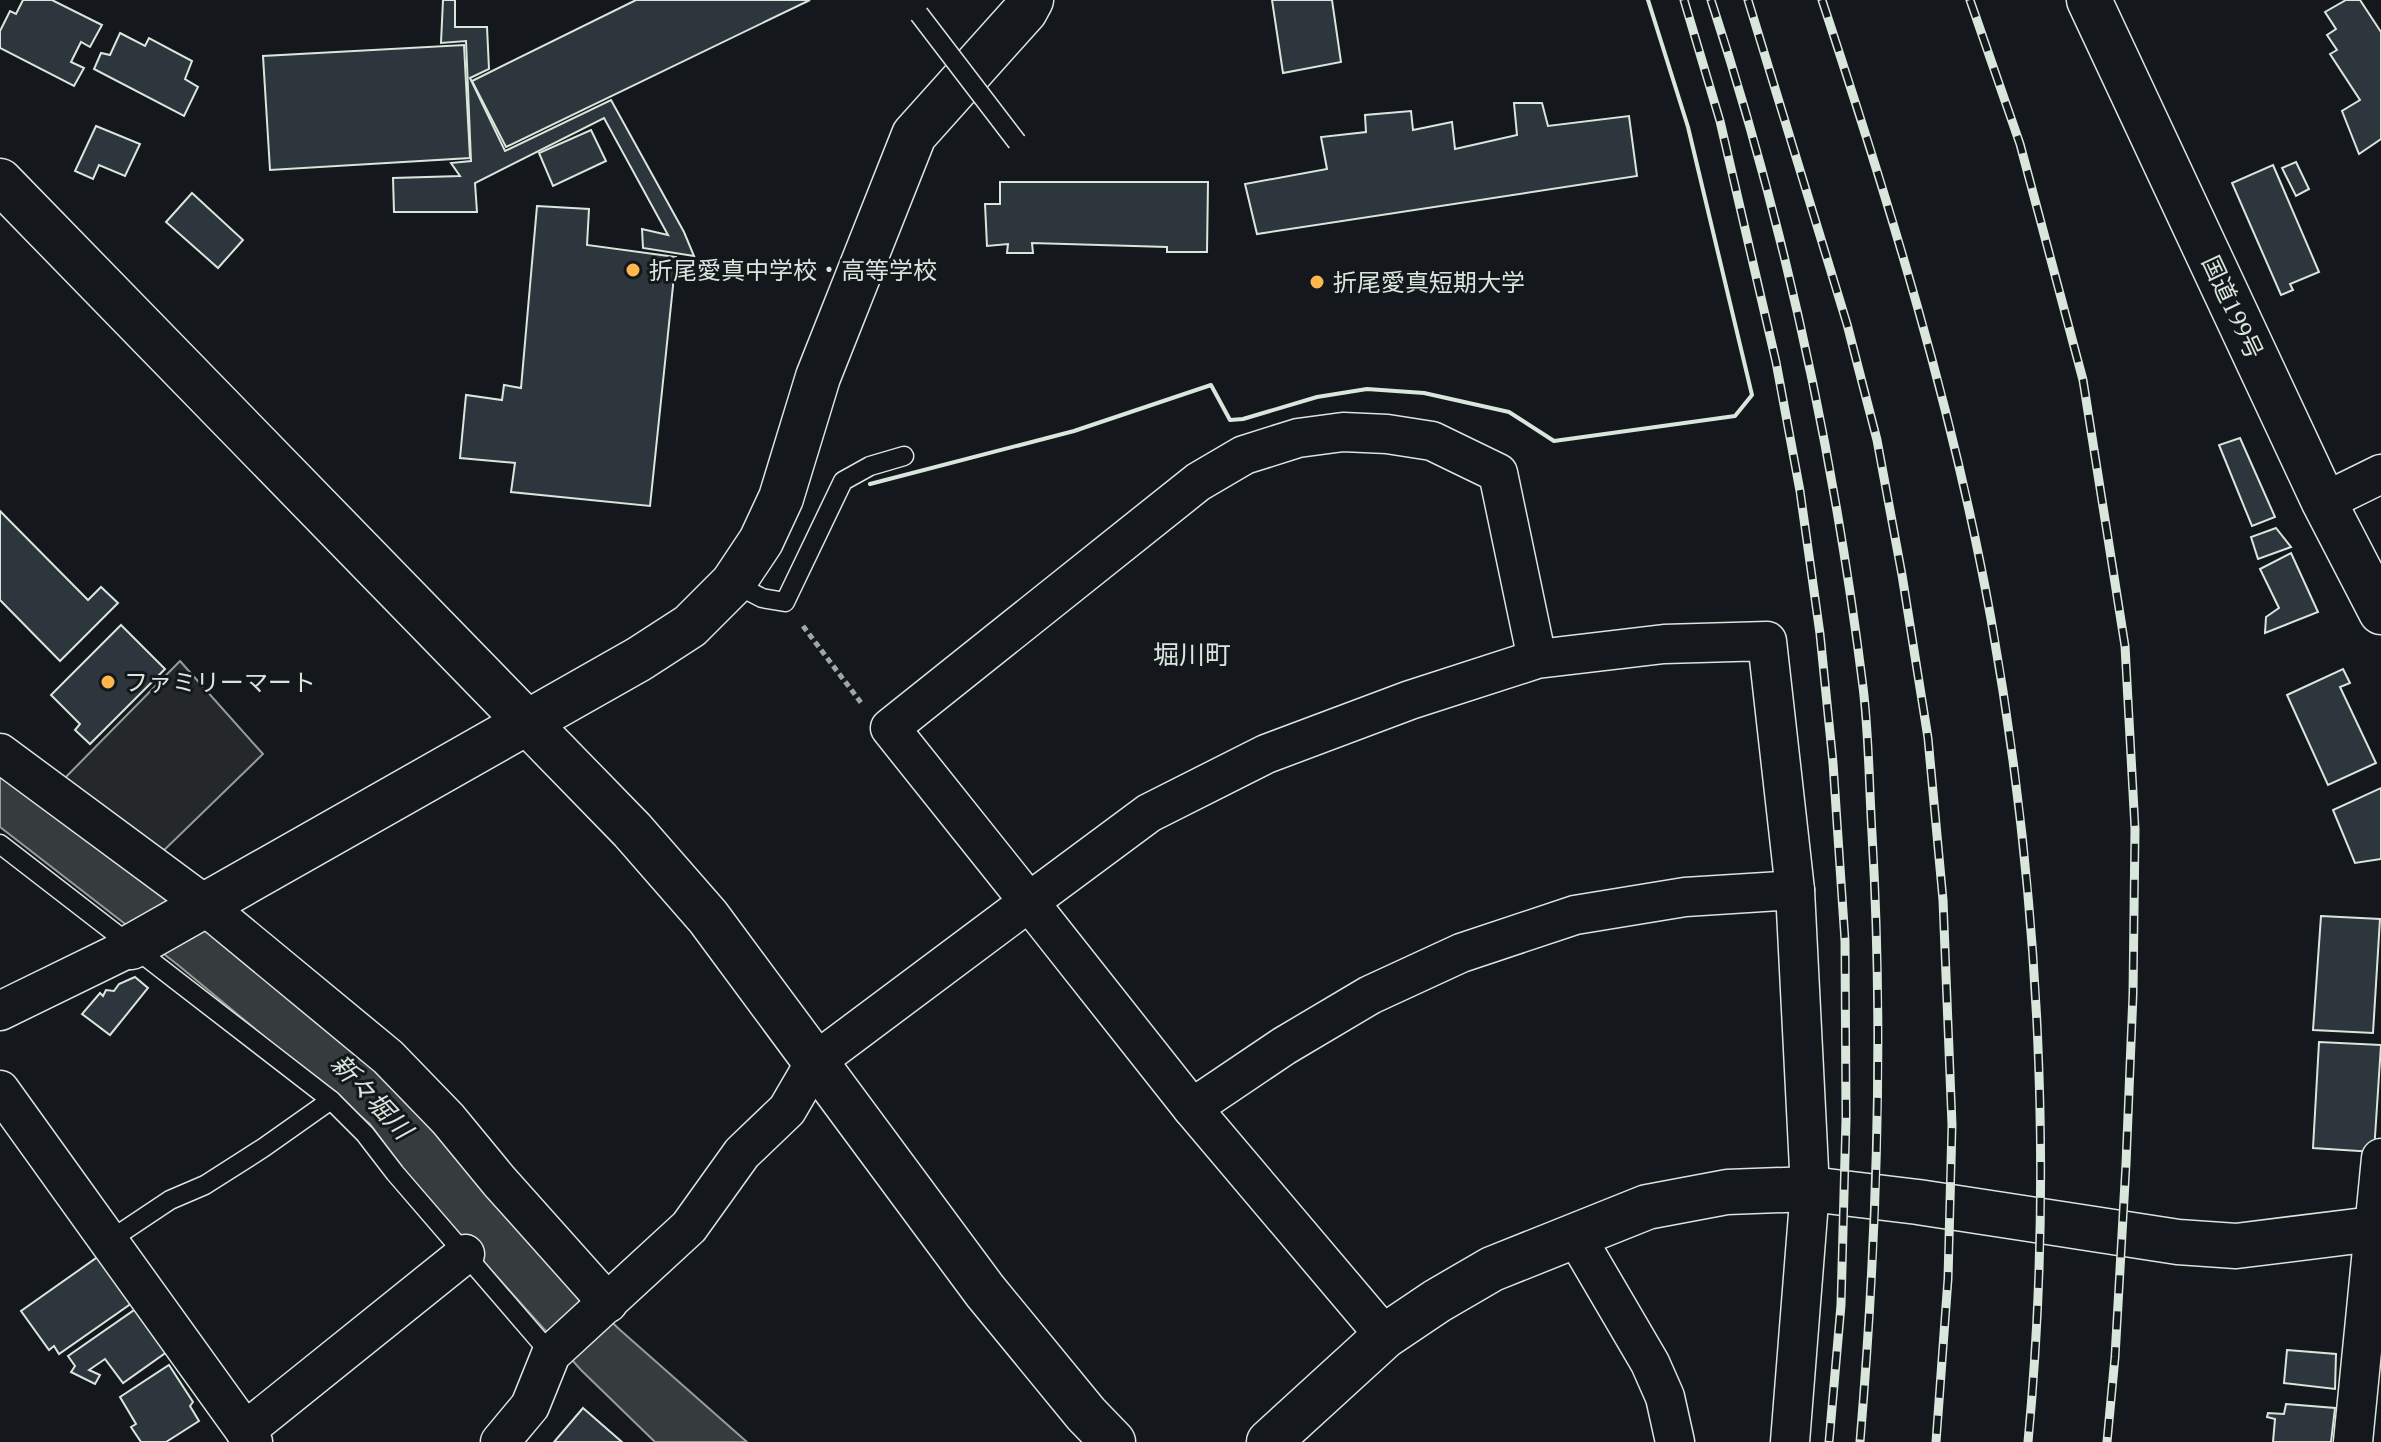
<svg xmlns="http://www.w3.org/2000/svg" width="2381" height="1442" viewBox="0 0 2381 1442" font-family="'PT Serif','Noto Sans JP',serif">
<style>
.parking{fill:#24282b;stroke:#939e99;stroke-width:2}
.water{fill:#363b3e;stroke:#939e99;stroke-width:2}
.building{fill:#2c363c;stroke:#d8e6dc;stroke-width:2}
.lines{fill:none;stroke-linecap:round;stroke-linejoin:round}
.lane-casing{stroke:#d8e6dc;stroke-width:21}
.street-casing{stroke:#d8e6dc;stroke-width:41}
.secondary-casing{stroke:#d8e6dc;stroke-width:47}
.highway-casing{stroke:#d8e6dc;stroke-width:47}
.path{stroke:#9da8a2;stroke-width:5;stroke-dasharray:6 4;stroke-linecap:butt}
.lane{stroke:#14181c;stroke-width:18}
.street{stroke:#14181c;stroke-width:38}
.secondary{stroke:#14181c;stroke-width:44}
.highway{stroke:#14181c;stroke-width:44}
.rail-casing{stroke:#d8e6dc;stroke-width:9}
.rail{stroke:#14181c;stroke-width:6;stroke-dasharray:18;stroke-linecap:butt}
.lane-bridge-casing{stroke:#d8e6dc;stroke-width:21;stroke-linecap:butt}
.lane-bridge{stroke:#14181c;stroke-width:18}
.wall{stroke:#d8e6dc;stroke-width:4}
.poi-dot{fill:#ffb74d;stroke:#14181c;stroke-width:3}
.labels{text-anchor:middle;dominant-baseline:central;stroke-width:6;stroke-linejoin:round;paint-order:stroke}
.poi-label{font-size:24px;fill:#d8e6dc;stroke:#14181c;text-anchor:start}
.street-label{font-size:24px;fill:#d8e6dc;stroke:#14181c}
.neighbourhood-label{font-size:26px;fill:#d8e6dc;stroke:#14181c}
.water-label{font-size:26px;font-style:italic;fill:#d8e6dc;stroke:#14181c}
</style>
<rect width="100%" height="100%" fill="#14181c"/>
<!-- parking -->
<path class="parking" d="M180,661L263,754L156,858L59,784Z"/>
<!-- water -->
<path class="water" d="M0,760L352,1038L568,1280L619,1329L747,1442H655L581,1370L417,1188L370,1124L178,965L0,827Z"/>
<!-- building -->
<g class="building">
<path d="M23,0H52L102,25L90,47L81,42L71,62L84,68L74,86L0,48V31L10,11L16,14Z"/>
<path d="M443,0H455V27H487L489,69L470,78L505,151L611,100L684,232L694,256L643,248L642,229L668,235L604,118L475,183L477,212H394L393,178L460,176L451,163L471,161L466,41L441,43Z"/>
<path d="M636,0H810L506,147L472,81Z"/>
<path d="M1272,0H1332L1341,62L1283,73Z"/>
<path d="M2346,0H2360L2381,32V139L2359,154L2342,111L2360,100L2330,54L2337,50L2327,35L2336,29L2325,12Z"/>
<path d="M120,33L145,46L149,38L192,61L185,79L198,87L184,116L94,69L101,53L110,55Z"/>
<path d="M464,45L470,158L270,170L263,56Z"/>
<path d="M1514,103H1542L1548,126L1629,116L1637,176L1257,234L1245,184L1327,169L1321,137L1366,132L1365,115L1411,111L1413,130L1452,122L1455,149L1517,135Z"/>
<path d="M96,126L140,144L125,176L99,165L93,179L75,171Z"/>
<path d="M591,130L606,161L553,186L539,153Z"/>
<path d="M2296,162L2309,189L2296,196L2282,168Z"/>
<path d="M2273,165L2319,272L2290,284L2293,290L2281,295L2232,183Z"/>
<path d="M1000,182H1208L1207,252H1167V247L1032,243L1033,253H1007L1008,244L987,246L985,204H1000Z"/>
<path d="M192,193L243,240L218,268L166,222Z"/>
<path d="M537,206L589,209L587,245L676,257L650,506L511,492L515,463L460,458L466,395L502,400L504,385L521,388Z"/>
<path d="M2240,438L2275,517L2252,526L2219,445Z"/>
<path d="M0,511L88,600L101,587L118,603L60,661L0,600Z"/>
<path d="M2276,528L2291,547L2258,559L2251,537Z"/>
<path d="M2291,553L2318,612L2265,633L2266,617L2279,608L2260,569Z"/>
<path d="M121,625L165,669L90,744L75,730L80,724L51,695Z"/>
<path d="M2343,669L2350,683L2340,687L2376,763L2328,785L2287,695Z"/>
<path d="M2381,788V859L2355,863L2333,810Z"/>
<path d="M2321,916L2380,919L2373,1033L2313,1030Z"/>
<path d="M135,977L148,988L110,1035L82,1014L100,993L103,996L106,990L114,991L119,984Z"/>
<path d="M2319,1042L2381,1045L2374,1152L2313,1148Z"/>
<path d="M99,1256L132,1303L59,1354L54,1346L49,1350L21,1311Z"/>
<path d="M140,1306L171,1349L123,1383L105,1359L89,1370L100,1375L95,1384L71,1372L75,1366L68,1356Z"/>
<path d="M2287,1350L2336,1354L2335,1389L2284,1383Z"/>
<path d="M169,1365L193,1402L190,1406L199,1421L166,1442H141L131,1427L136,1424L120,1397Z"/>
<path d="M2286,1404L2335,1408L2331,1442H2273L2275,1419L2267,1417L2268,1413L2284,1414Z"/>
<path d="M583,1408L622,1442H554Z"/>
</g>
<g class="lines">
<defs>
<g id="lane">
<path d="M733,583L762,598L785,602L843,481L870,466L904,456"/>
<path d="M0,844L331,1100L365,1134L395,1173L551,1354"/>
<path d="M110,1240L170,1200L205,1185L263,1148L331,1100"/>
</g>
<g id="street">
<path d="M2324,502L2381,474"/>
<path d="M1537,659L1498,473L1432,441L1387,434L1343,432L1298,438L1244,455L1198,482L890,728L1029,902L1149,813L1266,754L1410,700L1537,659L1664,644L1767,641L1795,890L1810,1189L1790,1442"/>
<path d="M0,753L192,895L388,1057L448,1119L499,1181L608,1303"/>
<path d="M0,1011L131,947"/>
<path d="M0,1090L253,1442"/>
<path d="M1192,1108L1284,1046L1370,995L1461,953L1575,915L1685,897L1795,890"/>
<path d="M1575,1235L1650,1363L1665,1397L1675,1442"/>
<path d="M245,1431L465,1254"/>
<path d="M500,1442L530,1406L551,1354L689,1227L742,1153L787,1110L815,1062L1029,902L1192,1108L1385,1336"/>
<path d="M2353,1442L2381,1158"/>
</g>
<g id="secondary">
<path d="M0,181L632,830L708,917L985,1291L1086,1414L1113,1442"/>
<path d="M131,947L639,659L690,626L733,583L761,541L781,498L818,377L914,135L1025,11L1031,0"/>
<path d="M1269,1442L1385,1336L1437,1301L1492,1269L1647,1207L1727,1192L1810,1189L1918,1202L2178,1242L2236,1246L2373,1229L2381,1227"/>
</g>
<path id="highway" d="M2089,0L2324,502L2381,612"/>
</defs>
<!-- lane casing -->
<use href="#lane" class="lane-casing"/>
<!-- street casing -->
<use href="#street" class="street-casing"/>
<!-- secondary casing -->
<use href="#secondary" class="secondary-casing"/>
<!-- highway casing -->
<use href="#highway" class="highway-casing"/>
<!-- path -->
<path class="path" d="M803,626L862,704"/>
<!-- lane -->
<use href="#lane" class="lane"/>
<!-- street -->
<use href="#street" class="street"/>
<!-- secondary -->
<use href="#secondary" class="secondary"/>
<!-- highway -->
<use href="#highway" class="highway"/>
<defs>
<g id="rail">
<path d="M1684,0L1720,121L1776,362L1800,491L1820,634L1833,763L1845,941L1846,1119L1841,1305L1829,1442"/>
<path d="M1711,0C1784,223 1834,454 1863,687C1869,735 1869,785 1872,834C1884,1037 1877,1239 1860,1442"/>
<path d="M1748,0L1847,324L1877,440L1902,575L1928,738L1943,900L1952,1125L1948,1279L1936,1442"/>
<path d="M1822,0C1889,203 1953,408 1991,619C2039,889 2054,1169 2028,1442"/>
<path d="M1970,0L2020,144L2083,380L2125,646L2135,829L2133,994L2126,1164L2115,1357L2107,1442"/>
</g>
</defs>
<!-- rail casing -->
<use href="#rail" class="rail-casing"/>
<!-- rail -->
<use href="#rail" class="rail"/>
<defs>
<path id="lane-bridge" d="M919,14L1017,142"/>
</defs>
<!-- lane-bridge casing -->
<use href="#lane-bridge" class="lane-bridge-casing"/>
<!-- lane-bridge -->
<use href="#lane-bridge" class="lane-bridge"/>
<!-- wall -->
<path class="wall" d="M870,484L1074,431L1211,385L1230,420L1243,419L1317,397L1367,389L1424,393L1509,412L1554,441L1735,416L1752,395L1688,127L1648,0"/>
</g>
<!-- markers -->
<g class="poi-dot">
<circle cx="633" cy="270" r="8"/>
<circle cx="1317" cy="282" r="8"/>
<circle cx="108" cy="682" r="8"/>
</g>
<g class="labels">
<!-- poi labels -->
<g class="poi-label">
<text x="649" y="270">折尾愛真中学校・高等学校</text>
<text x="1333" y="282">折尾愛真短期大学</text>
<text x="124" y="682">ファミリーマート</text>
</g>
<!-- street labels -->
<g class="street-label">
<text transform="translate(2233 307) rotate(65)">国道199号</text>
</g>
<!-- neighbourhood labels -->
<g class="neighbourhood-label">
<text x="1192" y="654">堀川町</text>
</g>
<!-- water labels -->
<g class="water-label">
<text transform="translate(372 1096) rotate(47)">新々堀川</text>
</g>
</g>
</svg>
